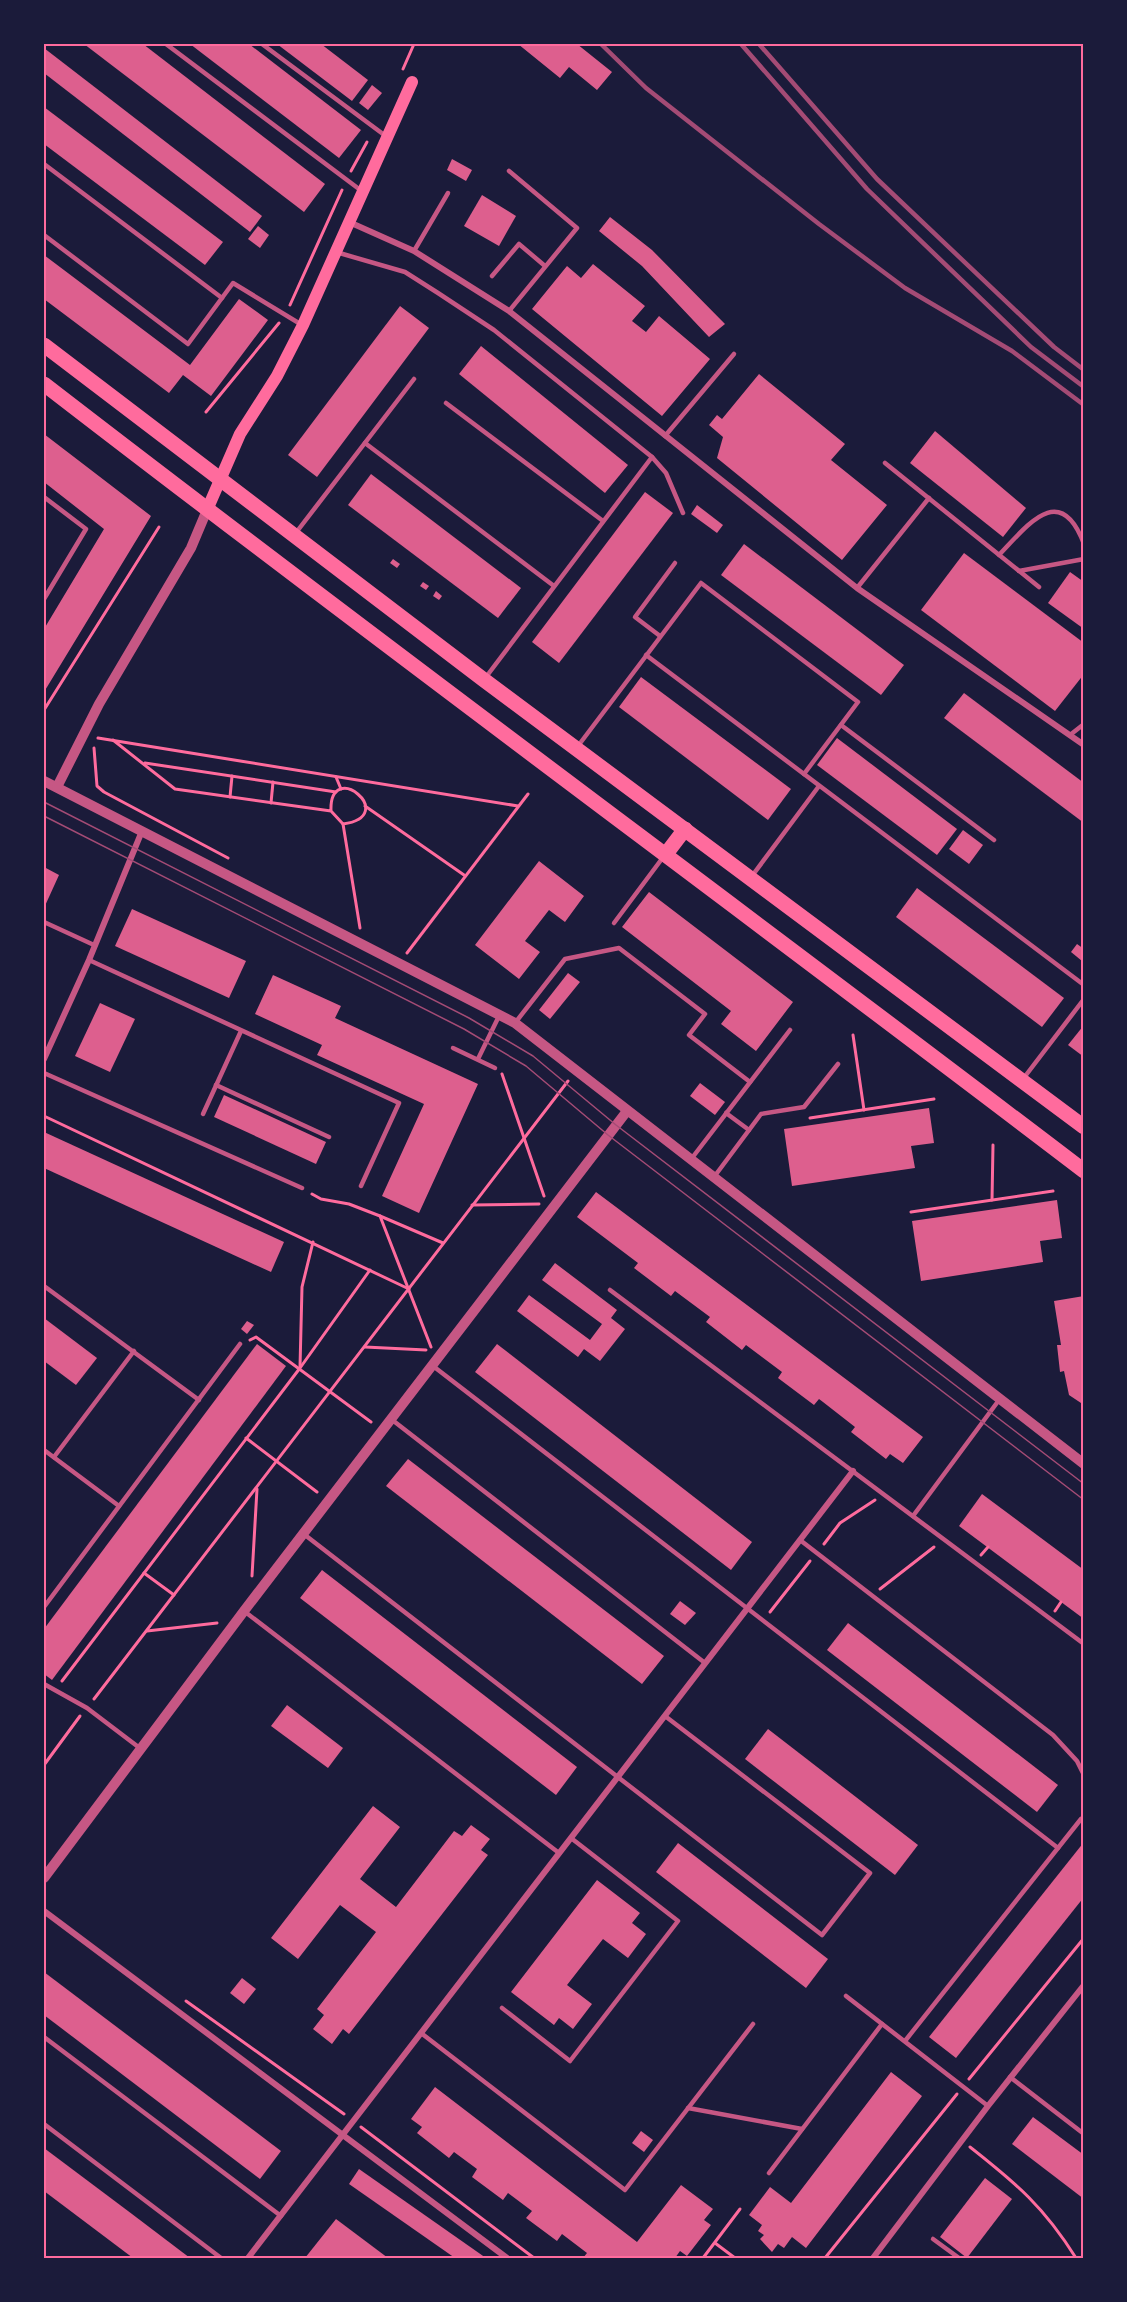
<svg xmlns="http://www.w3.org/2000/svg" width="1127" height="2302" viewBox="0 0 1127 2302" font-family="'Roboto Condensed',sans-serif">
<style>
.building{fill:#dd5f8e}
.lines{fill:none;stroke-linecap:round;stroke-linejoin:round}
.path{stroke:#ff6b9d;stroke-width:3}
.service{stroke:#c65784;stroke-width:4.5}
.minor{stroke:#c65784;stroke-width:6}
.tertiary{stroke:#c65784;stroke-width:10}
.secondary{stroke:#ff6b9d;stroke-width:12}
.primary{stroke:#ff6b9d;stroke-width:15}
.tram{stroke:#a44b75;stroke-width:1.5}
.rail{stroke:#a44b75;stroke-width:4.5}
.neatline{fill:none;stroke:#ff6b9d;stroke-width:2}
</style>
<rect width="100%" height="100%" fill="#1b1b3a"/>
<!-- building -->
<g class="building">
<path d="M84,44H143L325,184L304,212Z"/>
<path d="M190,44H249L361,130L339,158Z"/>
<path d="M277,44H321L368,80L352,101Z"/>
<path d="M518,44H577L612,72L597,90L569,67L560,78Z"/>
<path d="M44,48L262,216L250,232L44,73Z"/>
<path d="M372,85L382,93L368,110L359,103Z"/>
<path d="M44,107L223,242L205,265L44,144Z"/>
<path d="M452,159L472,170L466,181L447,170Z"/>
<path d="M482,195L516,216L499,246L464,226Z"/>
<path d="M610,217L652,250L725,324L709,337L642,266L599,231Z"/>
<path d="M258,226L269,235L260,248L248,239Z"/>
<path d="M44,255L190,365L239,299L268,320L211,396L183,375L169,393L44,299Z"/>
<path d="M593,264L645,306L632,321L646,332L659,316L710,359L662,416L532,309L567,266L581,278Z"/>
<path d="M400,306L429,328L317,477L288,455Z"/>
<path d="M481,346L628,465L605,493L459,374Z"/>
<path d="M759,374L845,444L831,460L887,505L842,560L717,458L723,437L709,425L717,415L722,419Z"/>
<path d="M935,431L1026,508L1003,537L910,463Z"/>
<path d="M44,434L151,516L44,692V629L104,529L44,482Z"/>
<path d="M371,474L521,588L498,618L348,505Z"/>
<path d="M645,492L673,513L559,663L532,642Z"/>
<path d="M697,505L723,525L717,533L691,514Z"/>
<path d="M744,544L904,665L881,695L721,575Z"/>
<path d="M964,553L1084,643V674L1055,711L921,610Z"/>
<path d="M393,559L400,564L397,568L390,563Z"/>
<path d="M1070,572L1084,582V629L1048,603Z"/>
<path d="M423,582L429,586L426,590L420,586Z"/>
<path d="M436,591L442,596L439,600L433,596Z"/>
<path d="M641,677L791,789L768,820L619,707Z"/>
<path d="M964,693L1084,783V823L944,718Z"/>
<path d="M837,738L957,829L937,855L817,765Z"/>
<path d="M963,830L983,845L969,864L949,849Z"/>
<path d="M539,861L584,896L565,922L549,910L525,941L540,952L519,979L475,945Z"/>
<path d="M44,867L59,875L44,908Z"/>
<path d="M917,888L1064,998L1042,1027L896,917Z"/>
<path d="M649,892L793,1002L756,1051L721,1024L731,1011L622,927Z"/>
<path d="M132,909L246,961L229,998L115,946Z"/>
<path d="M1077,944L1084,949L1082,961L1071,952Z"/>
<path d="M568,973L580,982L550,1019L539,1010Z"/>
<path d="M273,975L341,1006L335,1018L478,1084L419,1213L382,1196L424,1104L317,1055L322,1045L255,1014Z"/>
<path d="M100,1003L135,1019L110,1072L75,1056Z"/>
<path d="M1084,1025V1057L1068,1045Z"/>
<path d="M700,1083L725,1102L715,1115L690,1096Z"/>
<path d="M224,1095L326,1142L316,1164L214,1117Z"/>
<path d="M929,1108L934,1143L911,1146L915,1168L792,1186L784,1129Z"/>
<path d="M44,1132L284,1242L271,1272L44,1168Z"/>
<path d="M596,1192L923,1437L903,1463L890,1454L886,1459L851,1432L855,1427L823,1402L819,1399L814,1405L778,1378L782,1372L746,1345L742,1350L706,1322L710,1317L675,1291L671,1296L634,1268L638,1263L577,1217Z"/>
<path d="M1057,1200L1062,1238L1040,1241L1043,1262L921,1281L912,1221Z"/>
<path d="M555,1263L617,1310L611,1318L625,1329L600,1361L584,1349L578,1357L517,1311L529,1295L590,1340L602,1324L542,1280Z"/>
<path d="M1084,1296V1405L1069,1395L1064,1371L1060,1372L1057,1345H1061L1054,1301Z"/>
<path d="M44,1318L97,1358L76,1385L44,1361Z"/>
<path d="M247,1321L254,1325L247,1334L241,1329Z"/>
<path d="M257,1344L286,1366L52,1680L44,1674V1629Z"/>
<path d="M497,1344L752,1542L731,1570L475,1372Z"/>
<path d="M408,1459L664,1656L642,1684L386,1486Z"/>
<path d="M982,1494L1084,1570V1619L959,1526Z"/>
<path d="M322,1570L577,1767L556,1795L300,1598Z"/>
<path d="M680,1601L696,1613L685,1625L670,1614Z"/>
<path d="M848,1623L1058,1785L1037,1812L827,1650Z"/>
<path d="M287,1705L343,1748L328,1768L271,1726Z"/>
<path d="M768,1729L918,1845L895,1875L745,1759Z"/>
<path d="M373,1806L400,1827L360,1879L396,1907L454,1831L462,1836L471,1825L490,1839L481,1850L488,1855L349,2034L343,2029L332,2044L313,2029L324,2015L317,2009L376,1932L340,1905L298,1959L271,1938Z"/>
<path d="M1084,1842V1897L956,2058L929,2037Z"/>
<path d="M678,1843L828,1959L806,1988L656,1872Z"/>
<path d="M597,1880L640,1913L632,1923L646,1934L628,1958L603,1939L567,1985L592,2004L573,2029L559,2018L554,2025L511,1992Z"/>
<path d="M44,1972L281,2151L260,2179L44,2015Z"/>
<path d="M242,1978L256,1989L244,2004L230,1993Z"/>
<path d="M891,2072L922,2096L806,2248L792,2237L784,2248L778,2244L772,2252L760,2239L764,2235L758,2231L762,2225L749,2215L770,2187L791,2203Z"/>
<path d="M435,2087L637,2242L681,2185L713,2209L704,2220L711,2225L687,2256L680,2251L675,2258H583L587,2253L562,2234L557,2241L526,2218L532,2211L508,2193L503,2200L472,2177L477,2169L454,2152L449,2158L417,2133L422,2127L411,2119Z"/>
<path d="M1033,2117L1084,2155V2199L1012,2144Z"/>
<path d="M641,2131L653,2140L644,2152L632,2143Z"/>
<path d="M44,2148L132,2214L190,2258H133L44,2191Z"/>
<path d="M359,2169L486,2258H455L349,2184Z"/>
<path d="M985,2178L1012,2199L967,2258L940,2237Z"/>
<path d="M336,2219L388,2258H305Z"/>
</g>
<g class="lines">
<!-- path -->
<g class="path">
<path d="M403,69L414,44"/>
<path d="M351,171L367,142"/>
<path d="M290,305L342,190"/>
<path d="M206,412L279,323"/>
<path d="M44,710L159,527"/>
<path d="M98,738L518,806"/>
<path d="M113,740L175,789L331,811L343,824C401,816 329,757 331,811"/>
<path d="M94,748L97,786L104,792L228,858"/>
<path d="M145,763L336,792"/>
<path d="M336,777L341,789"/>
<path d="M230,797L232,776"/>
<path d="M271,803L273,782"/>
<path d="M365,806L464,875"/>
<path d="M343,824L360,928"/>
<path d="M407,953L528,794"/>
<path d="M853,1035L864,1110"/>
<path d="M502,1074L544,1196"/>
<path d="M44,1116L409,1289"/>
<path d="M810,1118L934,1099"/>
<path d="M312,1194L321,1199L349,1204L380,1216L431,1347"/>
<path d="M992,1200L993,1145"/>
<path d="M472,1205L539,1204"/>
<path d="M911,1212L1053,1191"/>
<path d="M380,1216L443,1243"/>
<path d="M250,1340L256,1337L371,1422"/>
<path d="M365,1347L426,1350"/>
<path d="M300,1367L302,1287L313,1242"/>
<path d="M246,1438L317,1492"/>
<path d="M824,1544L840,1523L875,1500"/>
<path d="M981,1555L988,1547"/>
<path d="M144,1573L174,1595"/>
<path d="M252,1576L257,1489"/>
<path d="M880,1589L934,1547"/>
<path d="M1055,1611L1061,1602"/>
<path d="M770,1612L810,1561"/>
<path d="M147,1631L217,1623"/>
<path d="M62,1681L300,1368L370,1270"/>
<path d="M94,1699L568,1081"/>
<path d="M44,1765L80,1716"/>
<path d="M186,2001L344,2114"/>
<path d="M969,2079L1084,1938"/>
<path d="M361,2127L534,2258"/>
<path d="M970,2147C1017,2184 1044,2207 1076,2258"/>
<path d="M715,2243L735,2258"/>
<path d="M703,2258L740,2209"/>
<path d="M825,2258L957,2094"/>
</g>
<!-- service -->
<g class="service">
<path d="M166,44L363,192"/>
<path d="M262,44L387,137"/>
<path d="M44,164L222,298"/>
<path d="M44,235L188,344L233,283L302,325"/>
<path d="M414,251L448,193"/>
<path d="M336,252L405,272L438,293L494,330L652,457L666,473L683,513"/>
<path d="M492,276L519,244L545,266"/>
<path d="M509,311L577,228L509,171"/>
<path d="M446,403L603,521"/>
<path d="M665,436L734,354"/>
<path d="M365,443L554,586"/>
<path d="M885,463L1039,587"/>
<path d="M44,497L86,529L44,599"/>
<path d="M295,534L414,379"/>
<path d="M999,555C1027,526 1060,480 1084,544"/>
<path d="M1019,571L1084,559"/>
<path d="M857,588L929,498"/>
<path d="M660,636L635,617L675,563"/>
<path d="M646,655L1084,985"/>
<path d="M486,677L652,457"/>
<path d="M841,725L994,840"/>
<path d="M1070,735L1084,724"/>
<path d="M578,746L701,583L858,702L804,774"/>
<path d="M752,876L819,786"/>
<path d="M44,922L94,945"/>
<path d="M614,923L664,856"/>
<path d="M89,960L399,1103L361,1186"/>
<path d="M515,1023L565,959L619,948L705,1014L689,1035L750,1082"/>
<path d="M453,1048L495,1068"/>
<path d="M478,1059L499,1016"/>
<path d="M44,1073L302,1188"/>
<path d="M1023,1079L1084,999"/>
<path d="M216,1085L329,1137"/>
<path d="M726,1113L749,1130"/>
<path d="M203,1114L241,1031"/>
<path d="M692,1158L790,1030"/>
<path d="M714,1177L761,1114L804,1107L838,1064"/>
<path d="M44,1286L199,1400"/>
<path d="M610,1290L1084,1644"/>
<path d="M433,1366L1058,1848"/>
<path d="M391,1419L705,1663"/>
<path d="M44,1450L119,1506"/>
<path d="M54,1457L134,1351"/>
<path d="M913,1516L999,1400"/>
<path d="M305,1535L822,1935L870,1873L665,1716"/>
<path d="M800,1540L1053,1735L1077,1761L1084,1775"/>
<path d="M44,1607L240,1344"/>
<path d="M244,1611L559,1853"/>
<path d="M44,1684L87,1708L141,1749"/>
<path d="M846,1996L988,2106"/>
<path d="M502,2008L570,2061L678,1921L571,1838"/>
<path d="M421,2033L625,2190L753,2024"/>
<path d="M44,2037L281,2216"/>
<path d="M905,2041L1081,1819"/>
<path d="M1010,2077L1084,2134"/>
<path d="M688,2108L802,2129"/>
<path d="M44,2124L221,2258"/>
<path d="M769,2173L882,2024"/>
<path d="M933,2239L959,2258"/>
</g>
<!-- minor -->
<g class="minor">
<path d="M349,222L414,251L509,311L857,588L1084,745"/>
<path d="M44,1059L89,960L142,831"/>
<path d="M44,1911L507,2258"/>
<path d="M248,2258L853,1471"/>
<path d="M873,2258L988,2106L1084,1985"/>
</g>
<!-- tertiary -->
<g class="tertiary">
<path d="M44,781L515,1023L1084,1464"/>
<path d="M57,787L99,704L191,548L207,510"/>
<path d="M44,1878L244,1611L627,1111"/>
</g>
<!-- secondary -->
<path class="secondary" d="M207,510L240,434L277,376L303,325L412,82"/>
<!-- primary -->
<g class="primary">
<path d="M44,345L484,680L1084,1127"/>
<path d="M44,384C388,650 738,907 1084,1171"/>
<path d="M666,854L685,829"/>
</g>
<!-- tram -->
<g class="tram">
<path d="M44,802L469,1018L533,1056L616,1125L1084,1484"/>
<path d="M44,816L464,1029L526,1066L608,1135L1084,1500"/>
</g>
<!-- rail -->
<g class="rail">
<path d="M601,44L646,88L819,224L905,288L1012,351L1084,405"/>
<path d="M741,44L867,189L1031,347L1084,387"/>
<path d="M759,44L877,179L1054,347L1084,370"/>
</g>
</g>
<!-- border -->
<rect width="1127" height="2302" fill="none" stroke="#1b1b3a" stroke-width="90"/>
<rect x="45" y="45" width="1037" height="2212" class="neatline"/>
</svg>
